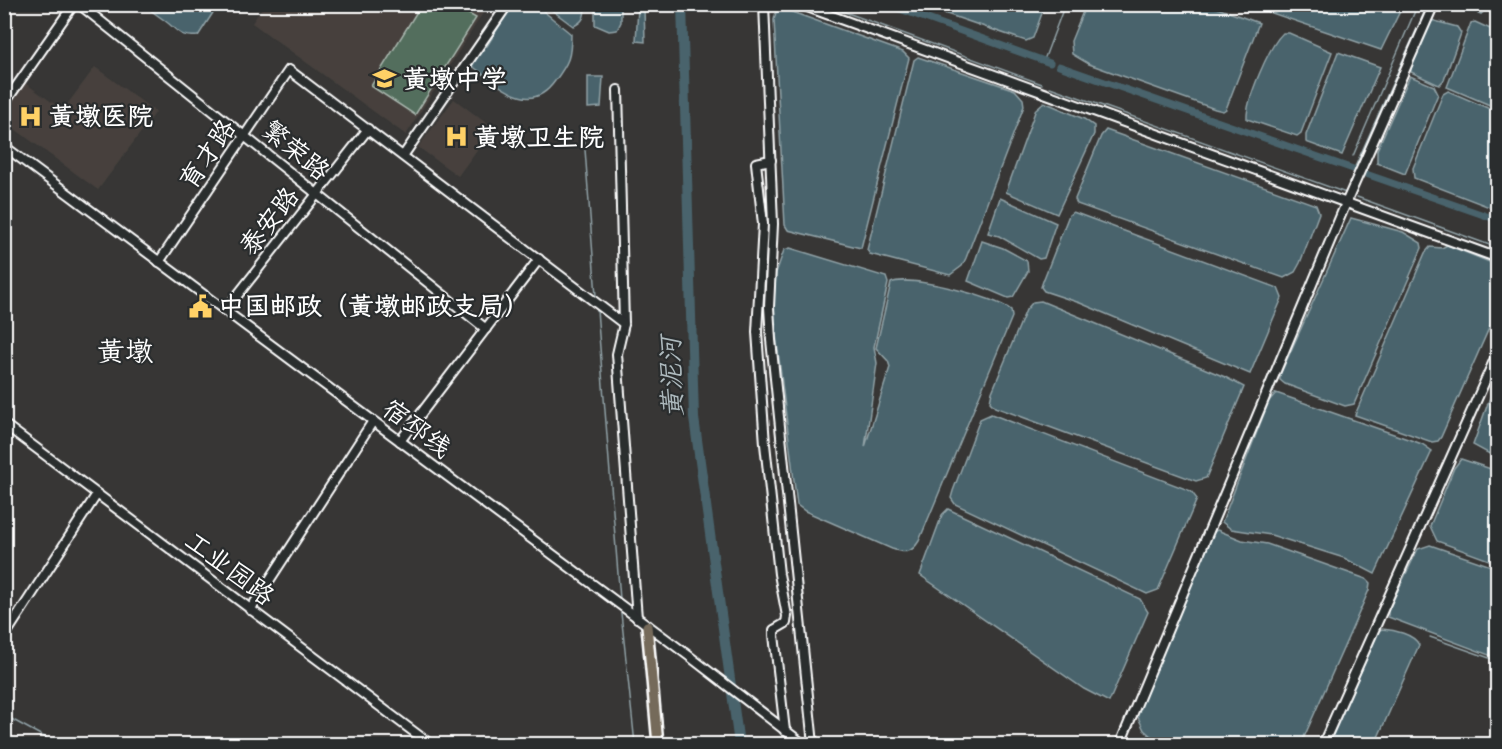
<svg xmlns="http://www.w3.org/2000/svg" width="1502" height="749" viewBox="0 0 1502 749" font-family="Itim,'LXGW WenKai TC',sans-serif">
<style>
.built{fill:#46413d}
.green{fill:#536e5d;stroke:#a9b6ae;stroke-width:1.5}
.water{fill:#48646c;stroke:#91a2a7;stroke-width:1.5}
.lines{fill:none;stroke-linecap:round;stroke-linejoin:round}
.stream{stroke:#91a2a7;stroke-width:1.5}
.canal{stroke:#48646c;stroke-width:7}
.river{stroke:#48646c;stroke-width:10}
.minor-casing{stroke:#fff;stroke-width:12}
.major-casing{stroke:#fff;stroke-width:14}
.minor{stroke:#2a2d2e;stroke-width:8}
.major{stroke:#746a5a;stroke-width:9}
.labels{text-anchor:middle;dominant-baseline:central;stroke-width:4.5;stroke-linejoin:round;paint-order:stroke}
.poi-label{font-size:26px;font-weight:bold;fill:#fff;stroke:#2a2d2e;text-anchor:start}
.street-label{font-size:26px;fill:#fff;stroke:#2a2d2e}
.water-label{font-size:27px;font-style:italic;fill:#adb9bd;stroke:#2a2d2e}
.quarter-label{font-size:28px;fill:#fff;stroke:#2a2d2e}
</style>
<rect width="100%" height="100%" fill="#373635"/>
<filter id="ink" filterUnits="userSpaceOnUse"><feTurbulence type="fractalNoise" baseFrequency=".0167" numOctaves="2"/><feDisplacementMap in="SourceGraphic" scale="12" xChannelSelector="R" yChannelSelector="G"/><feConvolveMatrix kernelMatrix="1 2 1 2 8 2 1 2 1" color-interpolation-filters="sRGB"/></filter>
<g filter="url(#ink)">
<!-- built -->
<g class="built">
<path d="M264,5H488L406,135L252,23Z"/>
<path d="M95,67L156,112L98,190L4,121L5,111L25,83L63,110Z"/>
<path d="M454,99L493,128L458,176L418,147Z"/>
</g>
<!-- green -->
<path class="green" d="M421,5H453L476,18L415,115L371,86Z"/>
<!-- water -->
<g class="water">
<path d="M1086,4L1209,5L1259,23L1226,109L1223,111L1215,109L1089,64L1072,54L1071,41Z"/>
<path d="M144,5H218L198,36C179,38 178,30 164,20C157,15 150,10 144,5Z"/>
<path d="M512,5H536L571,34C571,57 569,62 555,81C529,118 499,84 472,66L482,47L487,46Z"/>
<path d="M545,5H585C585,16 584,22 573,26Z"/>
<path d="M595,5H621V22L617,30L609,31L595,25Z"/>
<path d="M934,5V4L1045,5L1033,38L1026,41L932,9Z"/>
<path d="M1248,5H1403L1381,50Z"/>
<path d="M1460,5L1490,4V5L1481,14Z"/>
<path d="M638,8H644L645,42L636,41Z"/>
<path d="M781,8L903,52L909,58L861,248L788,230L785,225L774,20L776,12Z"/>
<path d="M1431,20L1457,27L1461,33L1444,80L1439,85L1411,72V68Z"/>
<path d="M1475,22L1497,32V108L1447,87L1471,23Z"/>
<path d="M1283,33H1289L1332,52L1301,133L1297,136L1247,119C1246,100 1269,46 1283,33Z"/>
<path d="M1338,52L1380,67L1342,155L1306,142V135Z"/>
<path d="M918,57L1015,90L1023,99L1024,106L966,258L962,266L950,275L870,254L867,250L914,60Z"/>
<path d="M1410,76L1434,86L1438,94L1405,174L1377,163V150Z"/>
<path d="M588,77H603L601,107L588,108Z"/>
<path d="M1448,91L1497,112V210L1414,178L1413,168L1443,94Z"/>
<path d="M1044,102L1084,119L1094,126V134L1057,214L1006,192L1036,109Z"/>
<path d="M1106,130L1316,205L1319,213L1300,263L1295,272L1284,278L1077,204L1075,199L1101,136Z"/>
<path d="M1000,198L1056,223L1044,258L1039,259L999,236L988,233Z"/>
<path d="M1073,212L1278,288L1282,298L1250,374L1080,303L1044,291L1041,287L1043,281L1069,215Z"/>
<path d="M1351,218L1403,232L1421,243L1422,248L1354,404L1345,406L1285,384L1280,380V375Z"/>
<path d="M982,241L1003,248L1027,261L1028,271L1013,297L1008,298L968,281Z"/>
<path d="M1447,245L1497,265V310L1441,437L1438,441L1432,442L1355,415L1425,253L1430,247L1442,248Z"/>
<path d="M790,248L886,277L888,283L874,347L877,363L865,447L890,367L888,361L876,348L891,283C908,274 995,297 1011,310L1012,317L919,541C911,554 905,553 892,549L805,511L797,505L773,310L776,273L784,250Z"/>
<path d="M1041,301L1225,377L1244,387L1206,478L1196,481L995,407L990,402L992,392L1026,310L1033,302Z"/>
<path d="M1497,378V458L1473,445Z"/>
<path d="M1276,393L1422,444L1432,451L1375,574L1344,558L1271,535L1231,529L1222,522L1269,401Z"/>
<path d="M991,414L1191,491L1197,499L1158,590L1147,594L955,504L951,498L953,491L980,419Z"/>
<path d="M1461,459L1497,471V563L1437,541L1430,526L1454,468Z"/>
<path d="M948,509L1140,599L1148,612L1109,702L1084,689L920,575L942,515Z"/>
<path d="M1217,530L1242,540L1267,544L1366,579L1370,583L1369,590L1301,744H1160L1144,730L1137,715L1213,533Z"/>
<path d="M1430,545L1497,568V658L1388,617V611L1418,549Z"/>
<path d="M1382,629C1394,630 1414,634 1419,645L1375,744H1329L1379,631Z"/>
</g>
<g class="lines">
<!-- stream -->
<g class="stream">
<path d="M823,4L1042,84"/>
<path d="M1044,60L1065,4"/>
<path d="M1050,87L1346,193"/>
<path d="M584,136L596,296"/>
<path d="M1353,156L1418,4"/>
<path d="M1348,167L1349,166"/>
<path d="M1354,169L1428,4"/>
<path d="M1357,197L1498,248"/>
<path d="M597,310L620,599"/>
<path d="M621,613L635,744"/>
<path d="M1430,637L1498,661"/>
<path d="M4,715L57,744"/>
<path d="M4,738L15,744"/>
</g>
<!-- canal -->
<g class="canal">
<path d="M886,4L1050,63"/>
<path d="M1059,66L1356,170"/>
<path d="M1366,174L1498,220"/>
</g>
<!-- river -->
<path class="river" d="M682,4L694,418L739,744"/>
<defs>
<g id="minor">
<path d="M79,4L486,329"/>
<path d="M764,4L773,224L769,307L771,340L813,744"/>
<path d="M799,4L1498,258"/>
<path d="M618,90L624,324L617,354L637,618"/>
<path d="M4,104L74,4"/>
<path d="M4,146L689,656L803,744"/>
<path d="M403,156L508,4"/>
<path d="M771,160L756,163L763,224L757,332L765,444L779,574L787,616L786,623L774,630V635L785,731"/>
<path d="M159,262L289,70L624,324"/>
<path d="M225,311L368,129"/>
<path d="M4,424L430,744"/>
<path d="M400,441L539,259"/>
<path d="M250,610L373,421"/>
<path d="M4,637L97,494"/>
<path d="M1120,744L1346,203L1434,4"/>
<path d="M1323,744L1498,352"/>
</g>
<path id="major" d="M647,626L658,744"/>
</defs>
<!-- minor casing -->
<use href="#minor" class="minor-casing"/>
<!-- major casing -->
<use href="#major" class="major-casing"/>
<!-- minor -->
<use href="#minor" class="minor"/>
<!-- major -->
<use href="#major" class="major"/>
</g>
</g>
<!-- icons -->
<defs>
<symbol id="school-bare" viewBox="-9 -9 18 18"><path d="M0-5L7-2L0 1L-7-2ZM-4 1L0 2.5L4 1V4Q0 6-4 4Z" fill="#ffd166" stroke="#2a2d2e" stroke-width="2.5" paint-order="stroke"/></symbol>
<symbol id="hospital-bare" viewBox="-9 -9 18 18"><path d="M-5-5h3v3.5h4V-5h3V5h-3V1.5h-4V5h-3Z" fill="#ffd166" stroke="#2a2d2e" stroke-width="2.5" paint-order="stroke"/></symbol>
<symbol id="civic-bare" viewBox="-9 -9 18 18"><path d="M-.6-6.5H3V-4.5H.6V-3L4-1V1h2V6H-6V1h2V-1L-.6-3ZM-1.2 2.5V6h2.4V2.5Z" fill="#ffd166" stroke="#2a2d2e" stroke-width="2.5" paint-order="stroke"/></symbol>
</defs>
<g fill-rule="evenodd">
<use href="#school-bare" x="368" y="62" width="33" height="33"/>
<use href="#hospital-bare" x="14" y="100" width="33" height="33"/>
<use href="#hospital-bare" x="440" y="120" width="33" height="33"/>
<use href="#civic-bare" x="184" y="290" width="33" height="33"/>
</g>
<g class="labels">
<!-- poi labels -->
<g class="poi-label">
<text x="403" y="79">黄墩中学</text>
<text x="49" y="116">黄墩医院</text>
<text x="474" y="137">黄墩卫生院</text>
<text x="218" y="306">中国邮政（黄墩邮政支局）</text>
</g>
<!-- street labels -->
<g class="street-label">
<text transform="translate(296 150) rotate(39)">繁荣路</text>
<text transform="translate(207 154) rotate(-56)">育才路</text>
<text transform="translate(269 221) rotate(-52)">泰安路</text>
<text transform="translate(417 428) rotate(37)">宿邳线</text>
<text transform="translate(230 568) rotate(37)">工业园路</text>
</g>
<!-- water labels -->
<g class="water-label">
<text transform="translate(671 377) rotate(-92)">黄泥河</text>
</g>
<!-- quarter labels -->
<g class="quarter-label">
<text x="125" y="351">黄墩</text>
</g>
</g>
<!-- margin -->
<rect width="1502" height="749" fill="none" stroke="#2a2d2e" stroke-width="24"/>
<rect x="12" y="12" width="1478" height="725" fill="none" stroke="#fff" stroke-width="2" filter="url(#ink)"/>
</svg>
